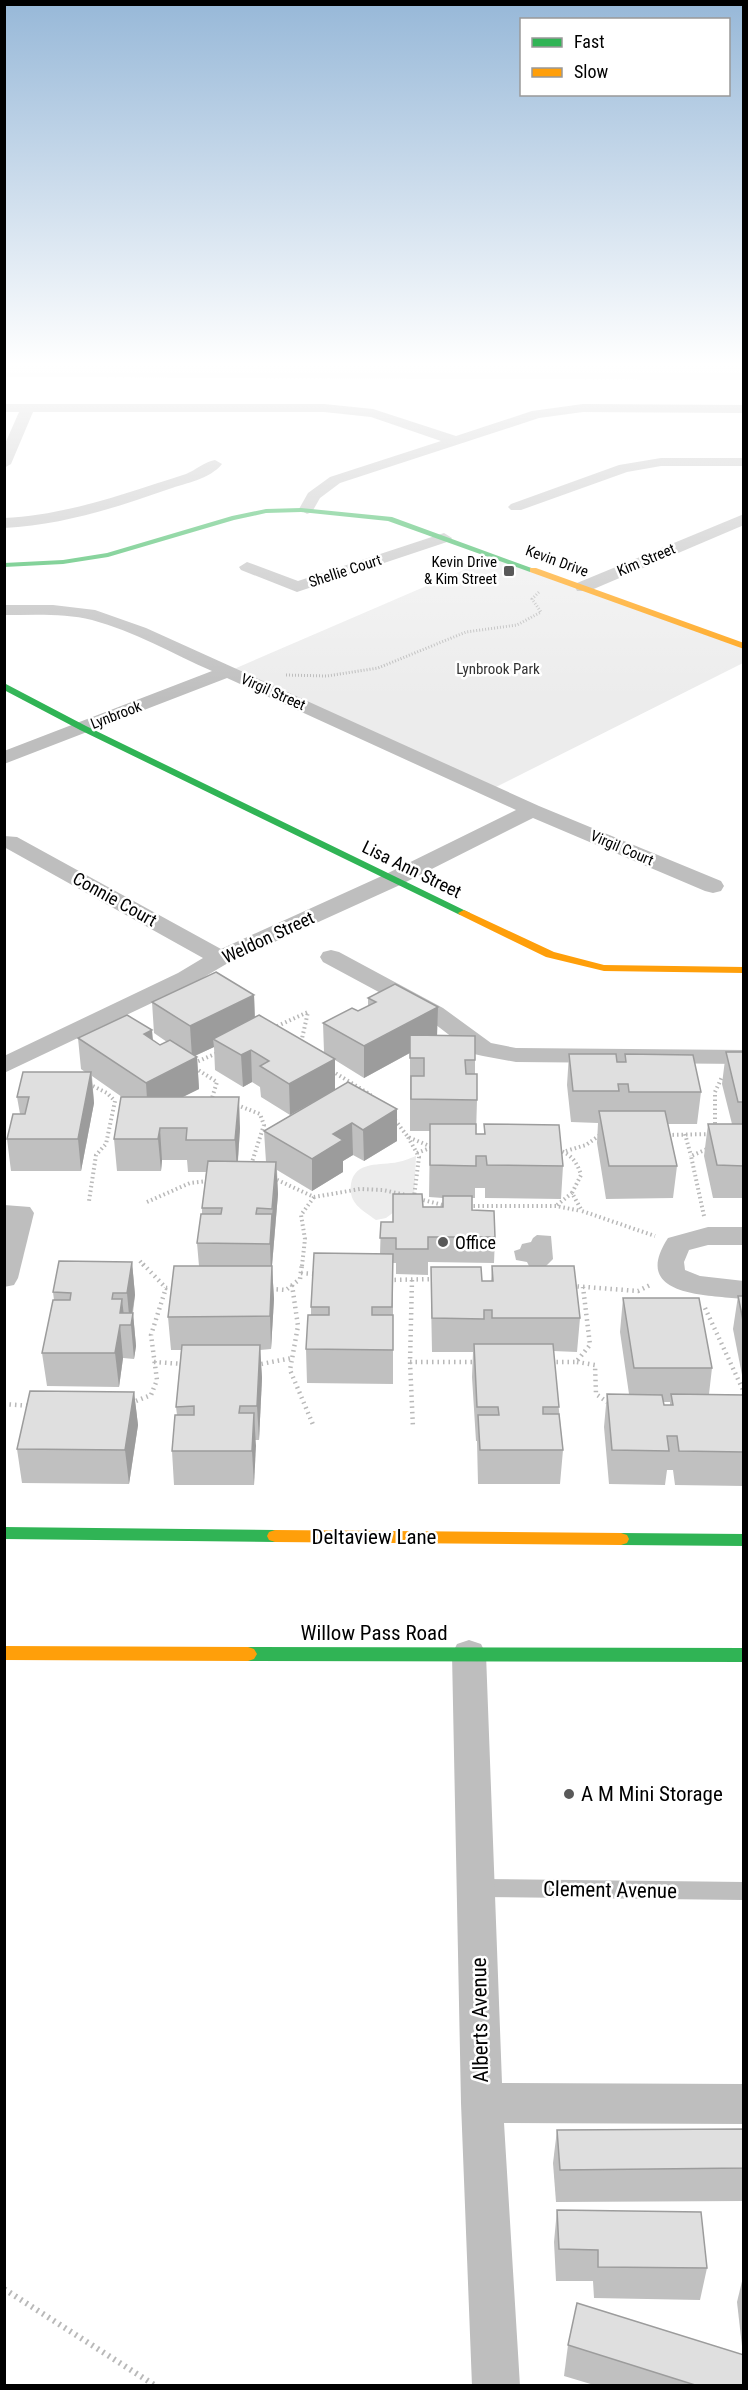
<svg xmlns="http://www.w3.org/2000/svg" width="748" height="2390" viewBox="0 0 748 2390" font-family="'Roboto Condensed',sans-serif">
<style>
.green{fill:#ececec}
.water{fill:#bfbfbf}
.lines{fill:none;stroke-linecap:round;stroke-linejoin:round}
.path-far3{stroke:#b9b9b9;stroke-width:3;stroke-dasharray:1 2;stroke-linecap:butt}
.path-far2{stroke:#b9b9b9;stroke-width:4;stroke-dasharray:1.5 3;stroke-linecap:butt}
.path-far1{stroke:#b9b9b9;stroke-width:4.5;stroke-dasharray:1.5 4;stroke-linecap:butt}
.path{stroke:#b9b9b9;stroke-width:6;stroke-dasharray:2 4.5;stroke-linecap:butt}
.lane{fill:#bebebe;fill-rule:evenodd}
.street{fill:#bebebe;fill-rule:evenodd}
.fast{fill:#30b455;fill-rule:evenodd}
.slow{fill:#ff9f0a;fill-rule:evenodd}
.wall{fill:#c0c0c0;fill-rule:evenodd}
.shaded-wall{fill:#9c9c9c}
.building{fill:#dfdfdf;stroke:#9c9c9c;stroke-width:1.5}
.poi-dot{fill:#595959;stroke:#fff;stroke-width:2}
.labels{text-anchor:middle;dominant-baseline:central;stroke-width:5;stroke-linejoin:round;paint-order:stroke}
.far-street-label{font-size:15px;fill:#000;stroke:#fff}
.far-poi-label{font-size:15px;fill:#000;stroke:#fff;text-anchor:end}
.far-park-label{font-size:15px;fill:#333;stroke:#fff}
.street-label{font-size:18px;fill:#000;stroke:#fff}
.poi-label{font-size:18px;fill:#000;stroke:#fff;text-anchor:start}
.near-street-label{font-size:21px;fill:#000;stroke:#fff}
.near-poi-label{font-size:21px;fill:#000;stroke:#fff;text-anchor:start}
</style>
<rect width="100%" height="100%" fill="#fff"/>
<!-- green -->
<g class="green">
<path d="M5,366H743L744,380L5,377Z"/>
<path d="M496,556L744,646L743,663L490,790L227,672Z"/>
<path d="M416,1156L414,1197L386,1218L376,1220C362,1210 348,1203 351,1184C355,1160 381,1166 398,1162C404,1161 410,1158 416,1156Z"/>
</g>
<!-- water -->
<path class="water" d="M537,1235L551,1236L553,1259L546,1266H529L527,1262L516,1260L514,1251L520,1249L522,1244L531,1242L533,1238Z"/>
<g class="lines">
<!-- path-far3 -->
<path class="path-far3" d="M286,675L327,676L378,668L466,632L517,625L541,612L532,599L539,592"/>
<!-- path-far2 -->
<g class="path-far2">
<path d="M273,1028L308,1012L301,1043"/>
<path d="M194,1063L217,1053"/>
<path d="M195,1068L217,1082L211,1101"/>
<path d="M332,1071L371,1095"/>
<path d="M89,1084L107,1093L115,1101L106,1144L96,1155L89,1201"/>
<path d="M237,1105L260,1114L264,1125L251,1165"/>
<path d="M395,1120L408,1137L434,1148"/>
<path d="M715,1128V1092L722,1077"/>
<path d="M685,1134L691,1156"/>
<path d="M668,1135L711,1134"/>
<path d="M408,1137L419,1157L414,1197"/>
<path d="M558,1150C571,1154 577,1162 581,1175L572,1193L582,1211L655,1236"/>
<path d="M566,1151L586,1145L600,1135"/>
<path d="M417,1153L430,1148"/>
<path d="M273,1178L314,1197L360,1189L383,1190L406,1195"/>
<path d="M419,1199L447,1206"/>
<path d="M147,1202L190,1183L208,1181"/>
<path d="M557,1205L572,1193"/>
<path d="M469,1206H556L581,1211"/>
<path d="M704,1216L691,1156L707,1149"/>
<path d="M140,1261L144,1266"/>
<path d="M302,1266L305,1239L301,1215L314,1197"/>
</g>
<!-- path-far1 -->
<g class="path-far1">
<path d="M143,1264L166,1288H176"/>
<path d="M301,1273L315,1274"/>
<path d="M389,1280L435,1279"/>
<path d="M412,1280L410,1362L413,1428"/>
<path d="M292,1285L298,1326L290,1370L314,1427"/>
<path d="M572,1286L638,1291L652,1284"/>
<path d="M271,1289L286,1290L300,1279L302,1264"/>
<path d="M705,1308L744,1392"/>
<path d="M154,1362L183,1364"/>
<path d="M410,1362H478"/>
<path d="M551,1362H576L590,1345L583,1287"/>
<path d="M577,1362L595,1365L596,1394L610,1404"/>
<path d="M256,1365L292,1358"/>
<path d="M131,1403L151,1395L157,1380L151,1335L166,1288"/>
<path d="M4,1404L31,1406"/>
</g>
<!-- path -->
<path class="path" d="M4,2289L156,2386"/>
<!-- lane -->
<path class="lane" d="M479,1879L744,1882V1900L479,1897L472,1894L469,1888L472,1882Z"/>
<!-- street -->
<g class="street">
<path d="M4,404H324L373,409L456,436L532,411L583,404L744,405V413L583,412L539,418L340,483L320,498L312,512L307,514L299,509L308,493L330,477L441,441L371,417L324,412H33L11,464L4,468V446L19,412H4Z"/>
<path d="M661,458H744V466H661L627,472L521,510H511L508,507L511,504L619,465Z"/>
<path d="M215,460L222,464C210,479 186,483 169,489C115,508 62,525 4,528V518C68,515 126,493 186,474C196,470 204,462 215,460Z"/>
<path d="M744,514V525L589,591H577L575,587L577,583Z"/>
<path d="M444,533L452,538L450,541L297,592L241,570L239,567L247,562L298,581Z"/>
<path d="M4,605H53L95,610L146,628L539,806L721,881L724,886L721,891L713,893L705,891L533,818L400,885L228,963L194,983L4,1073V1056L178,973L203,958L4,847V836L17,837L221,949L384,875L516,810L227,678L4,764V751L212,671C173,654 134,631 92,620C65,613 33,615 4,615Z"/>
<path d="M331,950L339,952L443,1008L491,1043L516,1048L744,1050V1064L516,1062L483,1056L474,1054L427,1018L323,962L320,957L323,952Z"/>
<path d="M4,1205L30,1207L34,1213L18,1278L14,1285L4,1287Z"/>
<path d="M708,1227H744V1245H708L689,1250L684,1262L685,1270L700,1276L744,1281V1299C705,1295 630,1296 668,1238Z"/>
<path d="M469,1640L481,1644L486,1654L502,2083L744,2084V2124L504,2123L520,2386H472L461,2103L452,1654L457,1644Z"/>
</g>
<!-- fast -->
<g class="fast">
<path d="M301,508L392,517L537,570L530,572L388,521L301,512L266,513L234,520L108,557L63,564L4,567V563L63,560L107,553L232,516L266,509Z"/>
<path d="M4,683L86,726L470,913L468,915H460L80,730L4,690Z"/>
<path d="M4,1527L275,1530L281,1532L283,1536L281,1540L275,1542L4,1539Z"/>
<path d="M621,1533L744,1534V1546L621,1545L615,1543L613,1539L615,1535Z"/>
<path d="M248,1647L744,1648V1662L248,1661L242,1659L239,1654L242,1649Z"/>
</g>
<!-- slow -->
<g class="slow">
<path d="M530,568H536L744,643V649L530,572Z"/>
<path d="M464,910L554,952L604,965L744,967V973L604,971L546,957L460,915L458,913Z"/>
<path d="M275,1530L621,1533L627,1535L629,1539L627,1543L621,1545L275,1542L269,1540L267,1536L269,1532Z"/>
<path d="M4,1646L248,1647L254,1649L257,1654L254,1659L248,1661L4,1660Z"/>
</g>
</g>
<!-- wall -->
<g class="wall">
<path d="M254,995L255,1017L324,1052L323,1023L358,1011L368,1006V998L437,1036L475,1060V1074L477,1100L476,1134H484V1124L563,1166L561,1199L485,1198V1188H475V1198H472V1210L495,1237L494,1263L428,1262V1275L396,1274V1263H393V1384L307,1383L306,1349L311,1315V1307L380,1254L381,1222H393L423,1207H442L443,1198L429,1197L430,1131H410V1053L364,1078L335,1060V1089L397,1109V1141L364,1161L353,1155L343,1161V1172L312,1191L277,1170L278,1194L272,1266L274,1299L271,1349L260,1350L262,1378L259,1440H255L254,1485H174L172,1451L177,1415L176,1407L181,1350H171L168,1317L199,1266L197,1243L202,1214V1208L206,1172H188L187,1160H162L161,1171H117L114,1139L122,1097L92,1076L94,1103L81,1171H11L7,1139L20,1114L17,1097L85,1072L81,1069L78,1038L153,1040L160,1045L167,1042L154,1033L152,1002ZM214,1047L215,1070L243,1087L252,1082L260,1087L261,1097L290,1115L318,1099L264,1131L266,1162L238,1161L240,1128L183,1097L199,1089L197,1057L195,1056Z"/>
<path d="M726,1052H744V1198H713L704,1156L708,1124H732L722,1084Z"/>
<path d="M569,1054L617,1062H624L625,1054L701,1092L697,1124H668L677,1166L673,1198L606,1199L597,1143L598,1123L571,1122L567,1085Z"/>
<path d="M132,1262L135,1295L133,1313L136,1346L134,1359L123,1358L119,1387L47,1386L42,1353L54,1300L53,1292Z"/>
<path d="M492,1266L580,1318L577,1352L553,1351L563,1450L560,1484H478L477,1441H476L472,1377L473,1352H432L431,1300V1267L482,1281H491Z"/>
<path d="M738,1296H744V1385L733,1329Z"/>
<path d="M623,1298L712,1368L709,1394L744,1395V1486L675,1485L673,1470H667L665,1485L609,1484L604,1427L607,1394H629L620,1332ZM663,1402H670V1405H664Z"/>
<path d="M134,1392L138,1425L129,1484L22,1483L17,1449Z"/>
<path d="M744,2129V2201L556,2202L553,2163L557,2130Z"/>
<path d="M557,2210L707,2268L700,2300L594,2298L593,2281H556L554,2242Z"/>
<path d="M744,2273V2346H742L737,2302Z"/>
<path d="M568,2345L744,2385H594L564,2376Z"/>
</g>
<!-- shaded-wall -->
<g class="shaded-wall">
<path d="M254,995L255,1026L213,1039L214,1047L192,1057L190,1026Z"/>
<path d="M438,1007L437,1038L364,1078V1046Z"/>
<path d="M152,1030L155,1061L144,1034Z"/>
<path d="M251,1050L252,1082L243,1087L241,1055Z"/>
<path d="M197,1057L199,1089L148,1114L146,1083Z"/>
<path d="M335,1059V1090L290,1115L289,1084Z"/>
<path d="M91,1072L94,1103L81,1171L78,1139Z"/>
<path d="M239,1097L240,1128L237,1172L235,1140Z"/>
<path d="M397,1109V1141L364,1161L363,1130Z"/>
<path d="M352,1123L353,1155L343,1161V1172L312,1191V1159L333,1134Z"/>
<path d="M160,1128L162,1160L161,1171L158,1139Z"/>
<path d="M276,1162L278,1194L271,1277L270,1244Z"/>
<path d="M132,1262L135,1295L130,1326L127,1293Z"/>
<path d="M272,1266L274,1299L271,1349L270,1316Z"/>
<path d="M122,1299L125,1325L120,1313Z"/>
<path d="M133,1313L136,1346L134,1359L131,1325Z"/>
<path d="M120,1325L123,1358L119,1387L115,1353Z"/>
<path d="M260,1345L262,1378L259,1440L257,1406Z"/>
<path d="M134,1392L138,1425L129,1484L125,1450Z"/>
<path d="M254,1413L256,1446L254,1485L252,1451Z"/>
</g>
<!-- building -->
<g class="building">
<path d="M216,972L254,995L190,1026L152,1002Z"/>
<path d="M395,984L438,1007L364,1046L323,1023L352,1008L358,1011L376,1002L368,998Z"/>
<path d="M127,1015L152,1030L144,1034L160,1045L170,1040L197,1057L146,1083L78,1038Z"/>
<path d="M259,1015L335,1059L289,1084L260,1066L269,1061L251,1050L241,1055L213,1039Z"/>
<path d="M410,1035L475,1036V1060H465L466,1074H477V1100L411,1099V1076H424V1058H410Z"/>
<path d="M726,1052H744V1102H738Z"/>
<path d="M569,1054H616L617,1062H626L625,1054L693,1055L701,1092H629L628,1084H618L619,1091H573Z"/>
<path d="M23,1072H91L78,1139H7L13,1114H25L29,1097H17Z"/>
<path d="M348,1082L397,1109L363,1130L352,1123L333,1134L343,1140L312,1159L264,1131Z"/>
<path d="M121,1097H239L235,1140H186L187,1128H160L158,1139H114Z"/>
<path d="M599,1111H665L677,1166H609Z"/>
<path d="M430,1124H476V1134H485L484,1124L559,1125L563,1166L487,1165L486,1156H476V1166L430,1165Z"/>
<path d="M708,1124H744V1166L717,1165Z"/>
<path d="M208,1161L276,1162L272,1209L257,1208L256,1214H272L270,1244L197,1243L201,1214H221L222,1208H202Z"/>
<path d="M393,1194H422L423,1207H443V1196H472V1210L494,1211L495,1237H428V1249H396V1238H380L381,1222H393Z"/>
<path d="M314,1253L393,1254L392,1307H372V1315H393V1350L306,1349L308,1315H329V1307H311Z"/>
<path d="M59,1261L132,1262L127,1293H113L112,1299H122L120,1313H133L131,1325H120L115,1353H42L53,1300H70L71,1293L53,1292Z"/>
<path d="M174,1266H272L270,1316L168,1317Z"/>
<path d="M492,1266H574L580,1318H492V1310H484V1319L432,1318L431,1267H481L482,1281H493Z"/>
<path d="M738,1296H744V1325Z"/>
<path d="M623,1298H699L712,1368H634Z"/>
<path d="M474,1344H553L559,1407H543V1414H559L563,1450H480L478,1415H499L498,1407H477Z"/>
<path d="M182,1345H260L257,1406H240L239,1413H254L252,1451H172L175,1415H194V1406L176,1407Z"/>
<path d="M30,1391L134,1392L125,1450L17,1449Z"/>
<path d="M607,1394L662,1395L664,1405H673L671,1394L744,1395V1452L679,1451L677,1436H667L669,1451L612,1450Z"/>
<path d="M744,2129V2168L560,2170L557,2130Z"/>
<path d="M557,2210L701,2212L707,2268L598,2267V2250L559,2249Z"/>
<path d="M577,2303L744,2355V2385H695L568,2345Z"/>
</g>
<!-- sky -->
<linearGradient id="sky" x2="0" y2="1"><stop stop-color="#97b8d8"/><stop offset="0.52" stop-color="#fff"/><stop offset="1" stop-color="#fff" stop-opacity="0"/></linearGradient>
<rect width="748" height="700" fill="url(#sky)"/>
<!-- markers -->
<g class="poi-dot">
<rect x="503" y="565" width="12" height="12" rx="3"/>
<circle cx="443" cy="1242" r="6"/>
<circle cx="569" cy="1794" r="6"/>
</g>
<g class="labels">
<!-- far-street labels -->
<g class="far-street-label">
<text transform="translate(646 560) rotate(-23)">Kim Street</text>
<text transform="translate(557 561) rotate(20)">Kevin Drive</text>
<text transform="translate(345 571) rotate(-18)">Shellie Court</text>
<text transform="translate(273 692) rotate(24)">Virgil Street</text>
<text transform="translate(116 715) rotate(-21)">Lynbrook</text>
<text transform="translate(622 848) rotate(23)">Virgil Court</text>
</g>
<!-- far-poi labels -->
<g class="far-poi-label">
<text x="497" y="562">Kevin Drive<tspan x="497" dy="17">&amp; Kim Street</tspan></text>
</g>
<!-- far-park labels -->
<g class="far-park-label">
<text x="498" y="669">Lynbrook Park</text>
</g>
<!-- street labels -->
<g class="street-label">
<text transform="translate(412 869) rotate(26)">Lisa Ann Street</text>
<text transform="translate(115 899) rotate(29)">Connie Court</text>
<text transform="translate(268 937) rotate(-25)">Weldon Street</text>
</g>
<!-- poi labels -->
<g class="poi-label">
<text x="455" y="1242">Office</text>
</g>
<!-- near-street labels -->
<g class="near-street-label">
<text x="374" y="1537">Deltaview Lane</text>
<text x="374" y="1633">Willow Pass Road</text>
<text transform="translate(610 1890) rotate(1)">Clement Avenue</text>
<text transform="translate(480 2020) rotate(-91)">Alberts Avenue</text>
</g>
<!-- near-poi labels -->
<g class="near-poi-label">
<text x="581" y="1794">A M Mini Storage</text>
</g>
</g>
<!-- border -->
<rect width="748" height="2390" fill="none" stroke="#000000" stroke-width="12"/>
<!-- legend -->
<rect x="520" y="18" width="210" height="78" fill="#ffffff" stroke="#999999" stroke-width="1.5"/>
<rect x="532" y="38" width="30" height="9" fill="#30b455" stroke="#999999" stroke-width="1.5"/>
<text x="574" y="48" font-size="18" fill="#000000">Fast</text>
<rect x="532" y="68" width="30" height="9" fill="#ff9f0a" stroke="#999999" stroke-width="1.5"/>
<text x="574" y="78" font-size="18" fill="#000000">Slow</text>
</svg>
